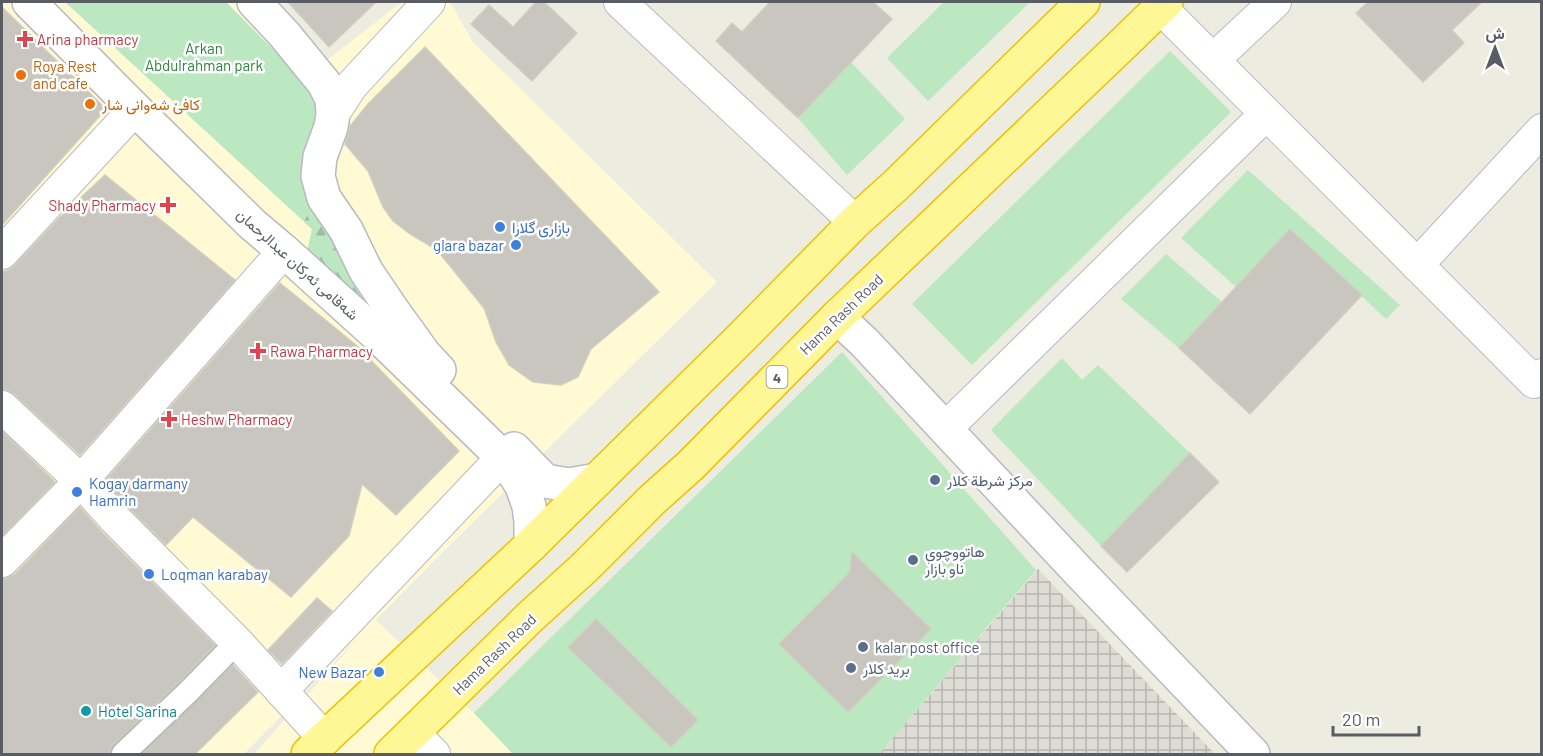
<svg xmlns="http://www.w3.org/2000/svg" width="1543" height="756" viewBox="0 0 1543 756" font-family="Barlow,Vazirmatn,sans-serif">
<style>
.commercial{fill:#fffad4}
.industrial{fill:url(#industrial-grid)}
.green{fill:#bbe7c1}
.forest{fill:url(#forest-firs)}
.building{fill:#c8c6be;stroke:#d2cfbf;stroke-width:1.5}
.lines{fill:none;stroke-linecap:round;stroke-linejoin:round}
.pedestrian-casing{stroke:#b9bac1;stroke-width:26}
.minor-casing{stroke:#b9bac1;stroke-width:34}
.tertiary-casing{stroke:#b9bac1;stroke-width:36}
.trunk-casing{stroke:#eec100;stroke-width:36}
.pedestrian{stroke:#fff;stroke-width:22}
.minor{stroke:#fff;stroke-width:32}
.tertiary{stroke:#fff;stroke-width:33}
.trunk{stroke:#fff695;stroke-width:33}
.health-dot{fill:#e0444e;stroke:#fff;stroke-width:2}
.food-dot{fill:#e8710a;stroke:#fff;stroke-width:2}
.shop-dot{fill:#3f7fe0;stroke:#fff;stroke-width:2}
.service-dot{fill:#5c6f8a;stroke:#fff;stroke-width:2}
.culture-dot{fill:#0f9aa8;stroke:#fff;stroke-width:2}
.labels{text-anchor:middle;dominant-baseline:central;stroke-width:5;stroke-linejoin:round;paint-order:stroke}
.shield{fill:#fff;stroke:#8b8d92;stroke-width:1.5}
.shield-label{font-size:14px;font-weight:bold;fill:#595c63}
.health-label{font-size:15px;fill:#be3a42;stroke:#fff;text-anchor:start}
.park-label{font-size:15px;fill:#2f843e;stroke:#fff}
.food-label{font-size:15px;fill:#c56008;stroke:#fff;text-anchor:start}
.shop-label{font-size:15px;fill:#366cbe;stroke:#fff;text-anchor:start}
.street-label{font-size:15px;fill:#595c63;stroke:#fff}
.service-label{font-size:15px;fill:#4e5e75;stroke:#fff;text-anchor:start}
.culture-label{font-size:15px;fill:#0d838f;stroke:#fff;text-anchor:start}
</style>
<defs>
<pattern id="industrial-grid" width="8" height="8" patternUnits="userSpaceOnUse" patternTransform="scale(1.5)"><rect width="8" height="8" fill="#deddd5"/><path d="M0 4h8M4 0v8" fill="none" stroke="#b7b6b0"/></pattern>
<pattern id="forest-firs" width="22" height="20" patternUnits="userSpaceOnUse" patternTransform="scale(1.5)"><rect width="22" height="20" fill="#bbe7c1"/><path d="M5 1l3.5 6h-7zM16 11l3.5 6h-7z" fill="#9bbea0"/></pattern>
</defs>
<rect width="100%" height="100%" fill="#edece1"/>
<!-- commercial -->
<path class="commercial" d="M2,2H273L327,60L402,2H450L473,42L717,282L431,564L376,620L484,723L513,754H254L361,635L244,754H2Z"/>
<!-- industrial -->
<path class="industrial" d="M1038,569L1062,594L1215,754H879Z"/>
<!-- green -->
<g class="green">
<path d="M65,2H226L289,65L321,101L327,228L308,248L312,229Z"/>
<path d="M944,2H1030L928,101L887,58Z"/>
<path d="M1170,51L1231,112L972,365L912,304Z"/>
<path d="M851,62L905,119L847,175L798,118Z"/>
<path d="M1248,170L1400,305L1386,319L1290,229L1236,287L1181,238Z"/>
<path d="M1166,254L1222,302L1179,348L1121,299Z"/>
<path d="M842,352L1036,570L879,754H513L474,713Z"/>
<path d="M1062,358L1082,380L1098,365L1190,453L1101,546L991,430Z"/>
</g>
<!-- forest -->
<path class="forest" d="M315,198L374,310L307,256L308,248L312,229L304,222Z"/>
<!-- building -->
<g class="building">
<path d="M288,2H376L329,47Z"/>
<path d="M536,2H544L577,33L532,81L471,24L489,5L513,27Z"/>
<path d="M770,2H873L892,19L798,118L716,41L732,23L742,32Z"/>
<path d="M1368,2H1482L1452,30L1464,43L1423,82L1356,13Z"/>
<path d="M2,7L106,109L2,225Z"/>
<path d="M425,47L659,292L591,349L578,377L561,385L533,382L509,365L496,342L484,308L437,250L410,234L393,221L383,207L368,171L345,144L350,126L368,104Z"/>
<path d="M105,175L235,280L80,455L14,394L7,390H2V272L8,270L15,265L58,219Z"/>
<path d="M1290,229L1362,295L1250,414L1179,348Z"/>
<path d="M280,283L356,345L459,451L396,515L362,484L349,536L291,597L193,517L166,545L128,507L105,481Z"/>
<path d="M2,431L55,482L2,536Z"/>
<path d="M1190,453L1219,482L1127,572L1101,546Z"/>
<path d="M80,507L102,532L215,645L179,682L114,744L110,750V754H2V578H7L15,574Z"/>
<path d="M852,552L931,629L848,712L779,644L850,572Z"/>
<path d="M317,598L332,611L282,664L268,650Z"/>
<path d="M596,619L698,720L671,747L568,647Z"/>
<path d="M233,665L258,692L195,754H142Z"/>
</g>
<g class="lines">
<defs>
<path id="pedestrian" d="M123,754L188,692L237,642"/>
<g id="minor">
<path d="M620,2L855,222"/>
<path d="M1160,7L1534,382L1542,375"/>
<path d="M1213,60L1275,2"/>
<path d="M333,114L352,85L429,2"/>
<path d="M2,253L135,109"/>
<path d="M1417,265L1542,130"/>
<path d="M2,407L81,481L115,519L237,642L325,739"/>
<path d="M945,429L1266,114"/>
<path d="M2,561L81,481L284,251"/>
<path d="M281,691L502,458"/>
<path d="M413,733L434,754"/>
</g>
<g id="tertiary">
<path d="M29,2L135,109L252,224L284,251L377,335L492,447L512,470L522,486L529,506L531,521V545"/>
<path d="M254,2L284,34L324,83L332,99L333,114L331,127L320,157L318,176L324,198L346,230L366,271L393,311L424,354L439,370"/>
<path d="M837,317L864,342L1080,573L1253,754"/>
<path d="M514,449L545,481L569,485L597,480"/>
</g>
<g id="trunk">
<path d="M308,754L531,545L741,338L855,222L896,185L1083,2"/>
<path d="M391,754L529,618L584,568L652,500L691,465L837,317L1124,43L1166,2"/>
</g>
</defs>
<!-- pedestrian casing -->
<use href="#pedestrian" class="pedestrian-casing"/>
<!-- minor casing -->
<use href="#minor" class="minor-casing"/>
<!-- tertiary casing -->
<use href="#tertiary" class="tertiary-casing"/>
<!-- trunk casing -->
<use href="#trunk" class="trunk-casing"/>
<!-- pedestrian -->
<use href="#pedestrian" class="pedestrian"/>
<!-- minor -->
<use href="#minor" class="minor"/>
<!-- tertiary -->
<use href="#tertiary" class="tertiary"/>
<!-- trunk -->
<use href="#trunk" class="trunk"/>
</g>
<!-- markers -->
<g class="health-dot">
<path d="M22 30h6v6h6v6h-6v6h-6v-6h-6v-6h6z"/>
<path d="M165 196h6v6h6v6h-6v6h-6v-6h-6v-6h6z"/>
<path d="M255 342h6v6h6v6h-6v6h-6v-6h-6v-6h6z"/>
<path d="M166 410h6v6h6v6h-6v6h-6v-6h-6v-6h6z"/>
</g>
<g class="food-dot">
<circle cx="21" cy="75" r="6"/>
<circle cx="90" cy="104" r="6"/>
</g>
<g class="shop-dot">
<circle cx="500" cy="227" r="6"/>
<circle cx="516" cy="245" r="6"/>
<circle cx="77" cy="492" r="6"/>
<circle cx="149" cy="574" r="6"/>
<circle cx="379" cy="672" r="6"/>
</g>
<g class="service-dot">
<circle cx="935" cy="480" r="6"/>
<circle cx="913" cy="560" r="6"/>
<circle cx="863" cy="647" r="6"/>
<circle cx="851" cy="668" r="6"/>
</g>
<circle class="culture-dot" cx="86" cy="711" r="6"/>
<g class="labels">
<!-- shield labels -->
<rect class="shield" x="766.5" y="366" width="21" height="22" rx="4.5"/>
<g class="shield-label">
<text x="777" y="377">4</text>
</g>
<!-- health labels -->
<g class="health-label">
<text x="37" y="39">Arina pharmacy</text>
<text x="156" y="205" text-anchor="end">Shady Pharmacy</text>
<text x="270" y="351">Rawa Pharmacy</text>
<text x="181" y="419">Heshw Pharmacy</text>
</g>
<!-- park labels -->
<g class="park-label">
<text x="204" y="48">Arkan<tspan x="204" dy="17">Abdulrahman park</tspan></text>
</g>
<!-- food labels -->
<g class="food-label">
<text x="33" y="66">Roya Rest<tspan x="33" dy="17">and cafe</tspan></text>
<text x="102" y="104">کافێ شەوانی شار</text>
</g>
<!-- shop labels -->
<g class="shop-label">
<text x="512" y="227">بازاری گلارا</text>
<text x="504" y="245" text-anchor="end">glara bazar</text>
<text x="89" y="483">Kogay darmany<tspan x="89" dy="17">Hamrin</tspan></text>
<text x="161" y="574">Loqman karabay</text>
<text x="367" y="672" text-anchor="end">New Bazar</text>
</g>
<!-- street labels -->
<g class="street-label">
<text transform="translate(298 264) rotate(42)">شەقامی ئەرکان عبدالرحمان</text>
<text transform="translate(841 314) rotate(-44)">Hama Rash Road</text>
<text transform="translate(494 654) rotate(-44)">Hama Rash Road</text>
</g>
<!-- service labels -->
<g class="service-label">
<text x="947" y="480">مركز شرطة كلار</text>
<text x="925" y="551">هاتووچوي<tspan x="925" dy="17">ناو بازار</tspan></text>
<text x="875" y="647">kalar post office</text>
<text x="863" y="668">بريد كلار</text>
</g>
<!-- culture labels -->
<g class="culture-label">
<text x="98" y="711">Hotel Sarina</text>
</g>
</g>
<!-- border -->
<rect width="1543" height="756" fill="none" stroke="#595c63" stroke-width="6"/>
<!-- north arrow -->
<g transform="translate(1495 48)" stroke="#ffffff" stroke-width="4.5" paint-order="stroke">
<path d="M0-4.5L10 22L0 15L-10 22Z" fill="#595c63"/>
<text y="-9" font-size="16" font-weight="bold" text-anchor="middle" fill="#595c63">ش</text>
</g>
<!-- scale -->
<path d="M1333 726v9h86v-9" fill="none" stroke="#595c63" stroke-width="3"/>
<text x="1342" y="726" font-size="18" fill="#595c63" stroke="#ffffff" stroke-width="4.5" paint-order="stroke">20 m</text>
</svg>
